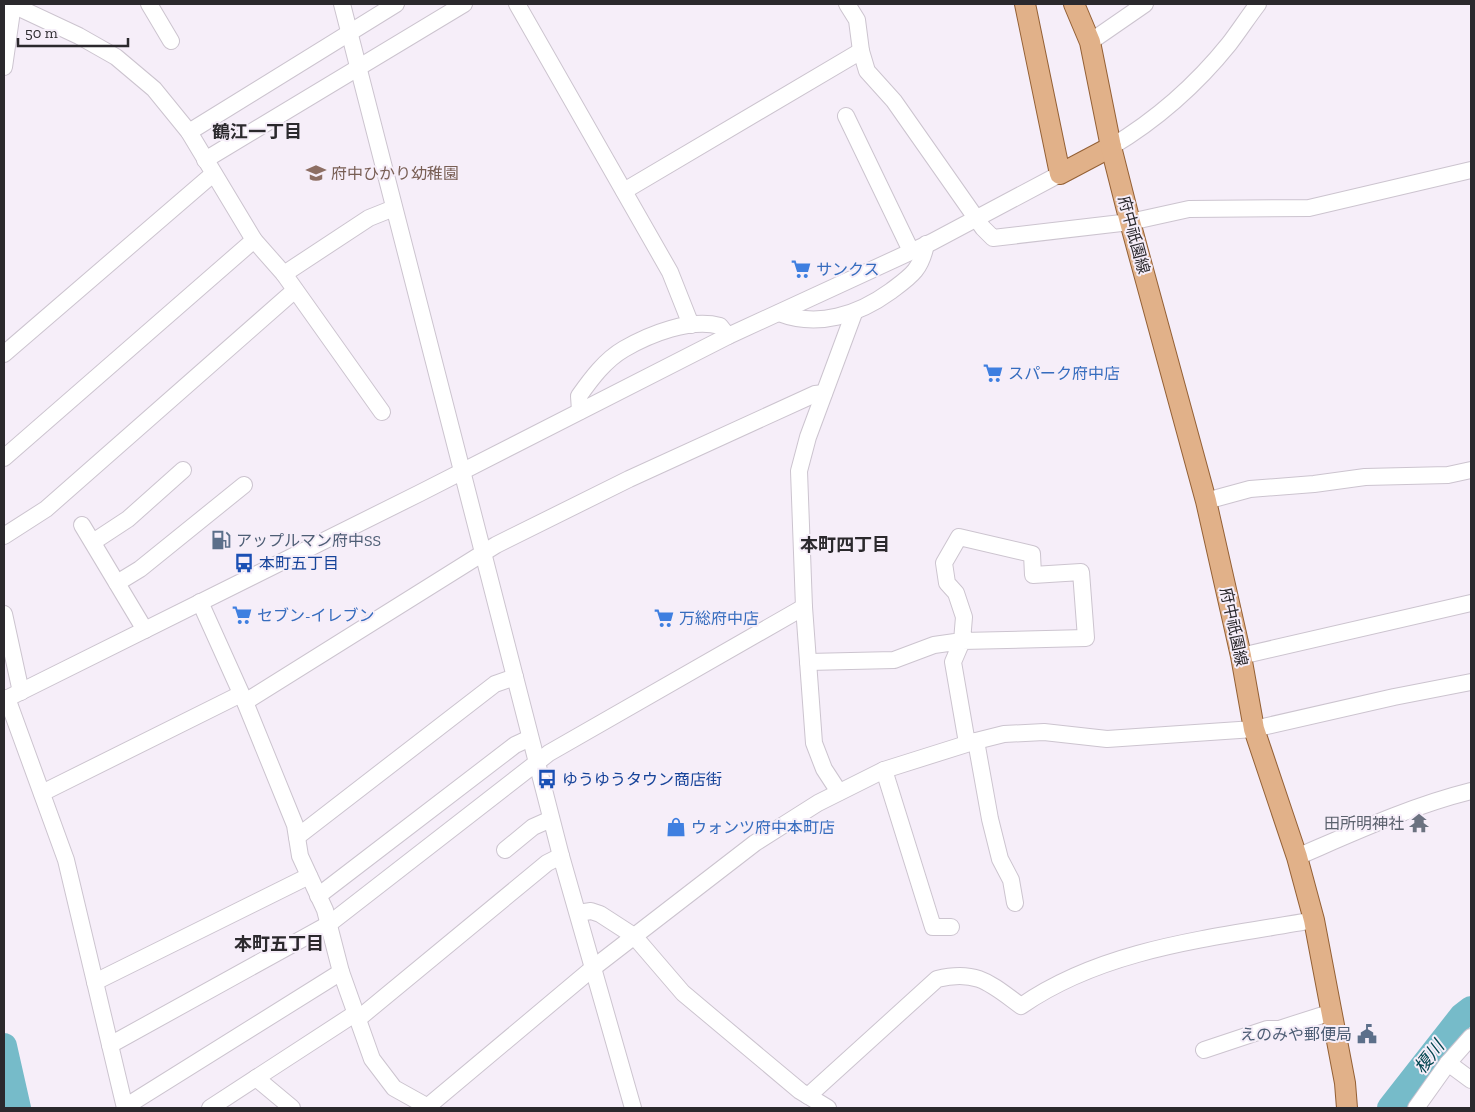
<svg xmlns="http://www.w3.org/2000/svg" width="1475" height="1112" viewBox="0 0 1475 1112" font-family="'Zilla Slab','Noto Sans JP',serif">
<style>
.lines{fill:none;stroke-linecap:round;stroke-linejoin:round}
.river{stroke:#76bbc9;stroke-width:26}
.minor-casing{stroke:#ccc4cf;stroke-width:18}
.major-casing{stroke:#946035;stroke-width:22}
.minor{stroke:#fff;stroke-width:16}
.major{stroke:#e1b189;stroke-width:20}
.labels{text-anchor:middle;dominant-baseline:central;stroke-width:4;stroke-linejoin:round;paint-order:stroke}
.education-label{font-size:16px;fill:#785e54;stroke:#f6eef9;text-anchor:start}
.street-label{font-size:16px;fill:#2b292d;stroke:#f6eef9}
.shop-label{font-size:16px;fill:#366cbe;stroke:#f6eef9;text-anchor:start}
.service-label{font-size:16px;fill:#4e5e75;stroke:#f6eef9;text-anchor:start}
.transit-label{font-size:16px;fill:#164399;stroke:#f6eef9;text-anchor:start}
.worship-label{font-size:16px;fill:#5b616d;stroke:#f6eef9;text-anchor:end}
.neighbourhood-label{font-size:18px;font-weight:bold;fill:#2b292d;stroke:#f6eef9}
.water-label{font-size:18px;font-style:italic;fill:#00444e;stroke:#f6eef9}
</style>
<rect width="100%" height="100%" fill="#f6eef9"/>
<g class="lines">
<!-- river -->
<g class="river">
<path d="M4,1046L18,1108"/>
<path d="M1390,1108L1462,1016L1471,1009"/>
</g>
<defs>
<g id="minor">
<path d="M149,4L171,41"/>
<path d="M342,4L561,856L633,1108"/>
<path d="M517,4L670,272L691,325"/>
<path d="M847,4L857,20L861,51L867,71L894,101L983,228L993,238L1130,222L1189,209L1309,208L1471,170"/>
<path d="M13,5L79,36L116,57L154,89L189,132L254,240L284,274L382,412"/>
<path d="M1090,42L1145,4"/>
<path d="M4,67L13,4"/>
<path d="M846,116L911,251"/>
<path d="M189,132L396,4"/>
<path d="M1111,147C1156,120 1196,85 1229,44C1239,31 1248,17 1258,4"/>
<path d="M205,160L464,4"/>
<path d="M624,191L861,51"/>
<path d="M284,274L369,218L394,208"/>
<path d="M779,313C818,328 858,315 891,291C911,276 921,270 926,244"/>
<path d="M4,354L213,174"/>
<path d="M580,411L579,396C591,379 605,360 624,349C650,334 690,318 720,326L728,336"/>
<path d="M4,458L254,240"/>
<path d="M1206,501L1250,489L1314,484L1365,477L1448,475L1471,470"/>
<path d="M82,525L145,630"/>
<path d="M4,536L46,509L295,290"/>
<path d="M93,542L128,519L183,470"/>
<path d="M117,583L140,569L244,485"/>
<path d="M200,602L245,702L295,825L300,856L325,910L341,972L372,1059L394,1088L430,1108"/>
<path d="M4,614L21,692"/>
<path d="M1241,656L1471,603"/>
<path d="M808,662L894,660L934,645L962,641L1086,638L1081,572L1033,575L1032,554L959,537L944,563L947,583L956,593L964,617L962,641L953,662L967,743"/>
<path d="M7,698L66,860L125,1108"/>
<path d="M4,700L420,493L728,336L932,242L1060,174"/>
<path d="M245,702L496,545L629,479L815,394L824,393"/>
<path d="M976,741L990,819L1000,859L1011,880L1015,903"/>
<path d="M884,770L933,927H951"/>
<path d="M839,792L824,769L814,743L804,607L799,471L808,437L854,313"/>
<path d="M42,793L241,694"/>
<path d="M297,837L495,684L515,677"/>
<path d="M505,850L533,827L551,819"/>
<path d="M1297,857C1355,832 1411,806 1471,791"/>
<path d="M318,896L515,745L530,738"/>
<path d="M578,913L591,911L600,914L634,936L683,993L800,1091L828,1108"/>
<path d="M95,982L309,876"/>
<path d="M358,1019L547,863L561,856"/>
<path d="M110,1045L329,924L549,753L804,607"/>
<path d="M1204,1050L1267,1029H1279L1332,1012"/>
<path d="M1448,1063L1471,1080"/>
<path d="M256,1078L292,1108"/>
<path d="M808,1096L937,979C977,969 991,984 1021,1006C1106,947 1215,938 1314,920"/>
<path d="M125,1107L341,972"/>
<path d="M210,1108L356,1013"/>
<path d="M426,1108L593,968L755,843L818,803L884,770L976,741L1004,734L1044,732L1107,739L1254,729L1394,697L1471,682"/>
<path d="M1416,1108L1448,1063L1471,1037"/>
</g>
<g id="major">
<path d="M1025,4L1060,174L1111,147"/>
<path d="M1074,4L1090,42L1111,147L1130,222L1206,501L1241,656L1254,729L1297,857L1314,920L1345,1083L1347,1108"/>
</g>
</defs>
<!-- minor casing -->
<use href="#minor" class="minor-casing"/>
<!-- major casing -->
<use href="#major" class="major-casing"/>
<!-- minor -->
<use href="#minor" class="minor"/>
<!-- major -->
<use href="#major" class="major"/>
</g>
<!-- icons -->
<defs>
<symbol id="school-bare" viewBox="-9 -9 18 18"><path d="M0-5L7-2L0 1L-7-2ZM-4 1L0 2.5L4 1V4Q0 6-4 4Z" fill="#8d6e63" stroke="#f6eef9" stroke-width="2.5" paint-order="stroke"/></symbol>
<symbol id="supermarket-bare" viewBox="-9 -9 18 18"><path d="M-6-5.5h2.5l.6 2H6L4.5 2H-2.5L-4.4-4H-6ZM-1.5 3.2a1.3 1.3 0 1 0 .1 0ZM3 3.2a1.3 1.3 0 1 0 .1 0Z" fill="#3f7fe0" stroke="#f6eef9" stroke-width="2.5" paint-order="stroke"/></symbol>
<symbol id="fuel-bare" viewBox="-9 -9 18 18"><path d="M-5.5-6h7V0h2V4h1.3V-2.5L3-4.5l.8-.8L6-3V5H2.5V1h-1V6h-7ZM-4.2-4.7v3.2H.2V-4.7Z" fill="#5c6f8a" stroke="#f6eef9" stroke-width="2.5" paint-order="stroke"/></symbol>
<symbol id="bus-bare" viewBox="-9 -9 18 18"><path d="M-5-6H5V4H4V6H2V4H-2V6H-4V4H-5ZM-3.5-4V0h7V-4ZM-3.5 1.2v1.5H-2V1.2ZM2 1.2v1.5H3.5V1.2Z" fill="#1a4fb4" stroke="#f6eef9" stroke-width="2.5" paint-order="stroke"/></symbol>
<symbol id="temple-bare" viewBox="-9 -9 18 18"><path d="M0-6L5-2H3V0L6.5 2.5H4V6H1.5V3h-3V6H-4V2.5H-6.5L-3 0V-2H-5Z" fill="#6b7280" stroke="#f6eef9" stroke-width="2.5" paint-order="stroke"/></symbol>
<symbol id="shop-bare" viewBox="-9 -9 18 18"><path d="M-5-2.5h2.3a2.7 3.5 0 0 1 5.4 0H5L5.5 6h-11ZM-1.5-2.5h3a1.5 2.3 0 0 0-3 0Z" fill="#3f7fe0" stroke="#f6eef9" stroke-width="2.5" paint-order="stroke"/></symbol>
<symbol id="civic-bare" viewBox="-9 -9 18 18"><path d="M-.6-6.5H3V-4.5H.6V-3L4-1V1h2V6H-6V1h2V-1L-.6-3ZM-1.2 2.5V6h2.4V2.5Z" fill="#5c6f8a" stroke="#f6eef9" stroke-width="2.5" paint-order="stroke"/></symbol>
</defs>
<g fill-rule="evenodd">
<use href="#school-bare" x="302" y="159" width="28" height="28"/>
<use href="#supermarket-bare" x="787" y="255" width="28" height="28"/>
<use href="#supermarket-bare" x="979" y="359" width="28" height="28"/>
<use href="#fuel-bare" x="207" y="526" width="28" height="28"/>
<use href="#bus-bare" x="230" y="549" width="28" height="28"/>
<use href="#supermarket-bare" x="228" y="601" width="28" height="28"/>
<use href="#supermarket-bare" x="650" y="604" width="28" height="28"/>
<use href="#bus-bare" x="533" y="765" width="28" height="28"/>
<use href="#temple-bare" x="1405" y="809" width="28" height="28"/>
<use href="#shop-bare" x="662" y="813" width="28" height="28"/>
<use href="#civic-bare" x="1353" y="1020" width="28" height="28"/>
</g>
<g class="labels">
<!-- education labels -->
<g class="education-label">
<text x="331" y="173">府中ひかり幼稚園</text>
</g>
<!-- street labels -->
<g class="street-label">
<text transform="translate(1134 235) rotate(75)">府中祇園線</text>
<text transform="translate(1234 627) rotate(78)">府中祇園線</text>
</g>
<!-- shop labels -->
<g class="shop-label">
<text x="816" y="269">サンクス</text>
<text x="1008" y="373">スパーク府中店</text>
<text x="257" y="615">セブン-イレブン</text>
<text x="679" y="618">万総府中店</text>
<text x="691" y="827">ウォンツ府中本町店</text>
</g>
<!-- service labels -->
<g class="service-label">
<text x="236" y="540">アップルマン府中SS</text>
<text x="1352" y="1034" text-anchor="end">えのみや郵便局</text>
</g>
<!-- transit labels -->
<g class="transit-label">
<text x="259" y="563">本町五丁目</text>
<text x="562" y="779">ゆうゆうタウン商店街</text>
</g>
<!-- worship labels -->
<g class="worship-label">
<text x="1404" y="823">田所明神社</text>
</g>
<!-- neighbourhood labels -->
<g class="neighbourhood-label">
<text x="257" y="132">鶴江一丁目</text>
<text x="845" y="545">本町四丁目</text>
<text x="279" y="944">本町五丁目</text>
</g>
<!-- water labels -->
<g class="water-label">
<text transform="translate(1429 1057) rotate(-52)">榎川</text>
</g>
</g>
<!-- border -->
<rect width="1475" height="1112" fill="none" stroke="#2b292d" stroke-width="10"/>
<!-- scale -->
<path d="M18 38v8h110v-8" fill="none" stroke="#2b292d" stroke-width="2.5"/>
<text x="25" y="38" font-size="15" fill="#2b292d" stroke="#f6eef9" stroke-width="4" paint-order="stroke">50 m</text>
</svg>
